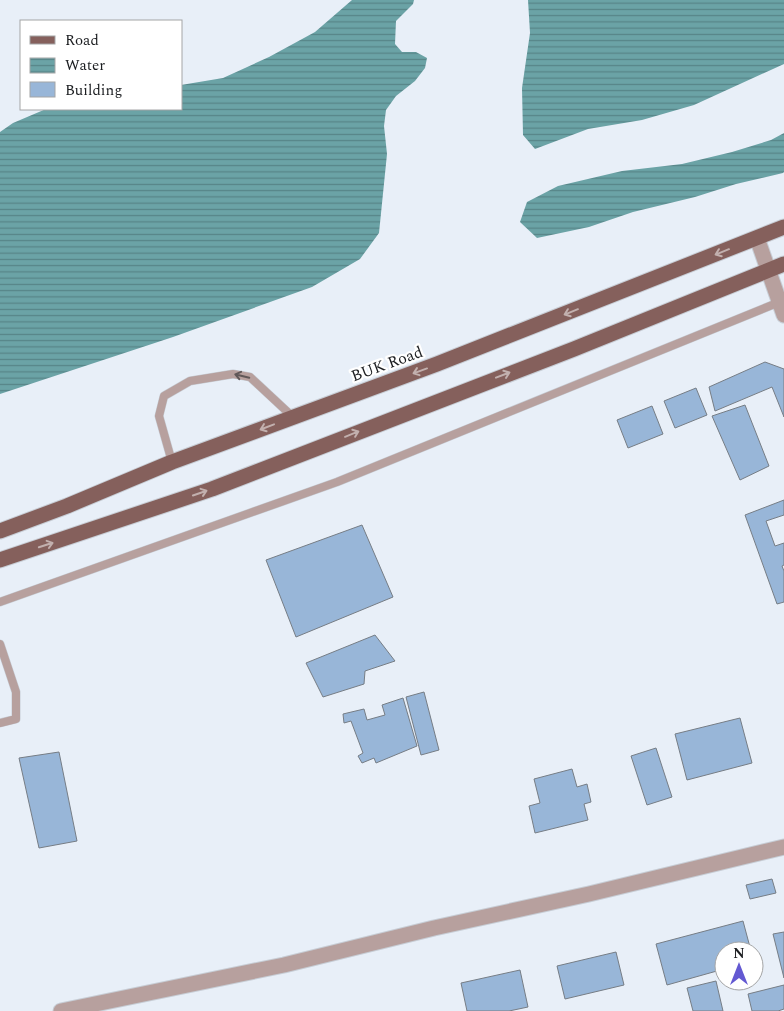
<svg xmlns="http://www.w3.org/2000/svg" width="784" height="1011" viewBox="0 0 784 1011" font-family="Spectral,serif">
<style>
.water{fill:url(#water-rules)}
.building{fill:#98b6d8;stroke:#767d85}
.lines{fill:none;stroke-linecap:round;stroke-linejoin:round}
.lane-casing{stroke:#c7cdd5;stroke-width:9}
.street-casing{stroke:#c7cdd5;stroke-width:17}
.primary-casing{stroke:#c7cdd5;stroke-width:17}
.lane{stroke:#b7a09e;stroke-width:8}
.street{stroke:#b7a09e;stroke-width:15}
.primary{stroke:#85605c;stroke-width:15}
.oneway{stroke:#c2b0ae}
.oneway2{stroke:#615859}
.labels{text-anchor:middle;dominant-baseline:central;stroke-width:4.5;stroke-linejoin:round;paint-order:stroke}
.street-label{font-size:16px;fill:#1b1d20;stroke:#fff}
</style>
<defs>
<pattern id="water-rules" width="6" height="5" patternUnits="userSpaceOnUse" patternTransform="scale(1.25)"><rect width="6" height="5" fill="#6ba3a6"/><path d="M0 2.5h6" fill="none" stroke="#578487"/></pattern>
</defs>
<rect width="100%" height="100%" fill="#e8eff8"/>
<!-- water -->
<g class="water">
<path d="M352,0H414L413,4L396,21L395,44L402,52H416L427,58L425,68L415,81L396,96L386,110L384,126L387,154L379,233L360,259L312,287L173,337L0,394V132L13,123L46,109H181V85L223,78L269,57L315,32Z"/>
<path d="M528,0H784V64L694,105L642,120L588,129L535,149L523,135L522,88L530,33Z"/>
<path d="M784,133V172L783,173L736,184L695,197L633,212L589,227L537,238L520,222L527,202L558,186L622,171L682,164L732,152L771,140Z"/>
</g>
<!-- building -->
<g class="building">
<path d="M765,362L784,369V417L772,387L715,411L709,387Z"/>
<path d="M696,388L707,415L675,428L664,401Z"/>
<path d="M745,405L769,466L740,480L712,416Z"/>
<path d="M652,406L663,434L628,448L617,420Z"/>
<path d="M784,500V515L766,521L775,546L784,543V565L782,566L784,571V602L777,604L745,515Z"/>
<path d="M362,525L393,597L296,637L266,560Z"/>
<path d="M375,635L395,661L365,671L364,684L323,697L306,663Z"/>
<path d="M424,692L439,750L421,755L406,697Z"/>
<path d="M403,698L417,746L376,763L374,758L362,763L358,756L363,753L351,721L344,723L343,714L364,709L367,720L385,715L382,705Z"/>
<path d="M740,718L752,763L687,780L675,734Z"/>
<path d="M656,748L672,797L647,805L631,756Z"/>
<path d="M59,752L77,841L39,848L19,758Z"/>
<path d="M572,769L577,787L587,784L591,802L584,804L588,820L535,833L529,806L540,803L534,779Z"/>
<path d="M772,879L776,893L750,899L746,885Z"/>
<path d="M743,921L751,951H724V969L667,985L656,944Z"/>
<path d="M784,932V978L773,934Z"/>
<path d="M616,952L624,985L565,999L557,966Z"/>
<path d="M520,970L528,1007L509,1011H467L461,983Z"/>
<path d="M716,981L723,1011H693L687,988Z"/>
<path d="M784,985V1009L778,1011H752L748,994Z"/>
</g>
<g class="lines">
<defs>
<g id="lane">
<path d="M172,462L159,416L164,396L190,381L233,374L250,377L293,417"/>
<path d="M0,602L337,482L782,301"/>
<path d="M0,644L16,692V719L0,723"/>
</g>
<g id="street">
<path d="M757,238L784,315"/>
<path d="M61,1011L284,965L434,928L589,894L784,847"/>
</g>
<g id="primary">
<path d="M0,531L67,506L172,462L437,364L784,227"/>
<path d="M0,560L212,489L574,349L784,264"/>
</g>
</defs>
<!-- lane casing -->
<use href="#lane" class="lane-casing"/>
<!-- street casing -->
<use href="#street" class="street-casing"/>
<!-- primary casing -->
<use href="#primary" class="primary-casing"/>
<!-- lane -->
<use href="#lane" class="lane"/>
<!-- street -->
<use href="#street" class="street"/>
<!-- primary -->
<use href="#primary" class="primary"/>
</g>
<!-- one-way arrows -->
<defs><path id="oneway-shaft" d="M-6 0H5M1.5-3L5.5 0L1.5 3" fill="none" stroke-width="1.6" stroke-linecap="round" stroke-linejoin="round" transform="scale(1.25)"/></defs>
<g class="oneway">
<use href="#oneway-shaft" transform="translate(722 252) rotate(158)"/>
<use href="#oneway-shaft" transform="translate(571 312) rotate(158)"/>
<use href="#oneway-shaft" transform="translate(420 371) rotate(160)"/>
<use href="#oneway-shaft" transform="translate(503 375) rotate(-21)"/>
<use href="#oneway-shaft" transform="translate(267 427) rotate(159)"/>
<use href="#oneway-shaft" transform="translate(352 434) rotate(-22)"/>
<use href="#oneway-shaft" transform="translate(200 493) rotate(-19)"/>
<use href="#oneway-shaft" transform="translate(46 545) rotate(-18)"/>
</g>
<use class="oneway2" href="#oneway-shaft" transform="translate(242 376) rotate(-166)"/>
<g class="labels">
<!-- street labels -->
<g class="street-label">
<text transform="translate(387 364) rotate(-20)">BUK Road</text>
</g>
</g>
<!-- legend -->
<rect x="20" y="20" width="162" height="90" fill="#ffffff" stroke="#a4a5a6"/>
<rect x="30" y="36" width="25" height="8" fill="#85605c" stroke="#a4a5a6"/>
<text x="65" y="45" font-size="15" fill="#1b1d20">Road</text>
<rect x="30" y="58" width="25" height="15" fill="url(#water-rules)" stroke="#a4a5a6"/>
<text x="65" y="70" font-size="15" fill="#1b1d20">Water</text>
<rect x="30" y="82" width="25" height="15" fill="#98b6d8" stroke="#a4a5a6"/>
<text x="65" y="95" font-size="15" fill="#1b1d20">Building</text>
<!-- north arrow -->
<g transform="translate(739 966)"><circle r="24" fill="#ffffff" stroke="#a4a5a6"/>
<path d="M0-4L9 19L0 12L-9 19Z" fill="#6359d2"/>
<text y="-8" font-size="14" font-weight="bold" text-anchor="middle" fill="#1b1d20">N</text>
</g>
</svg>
